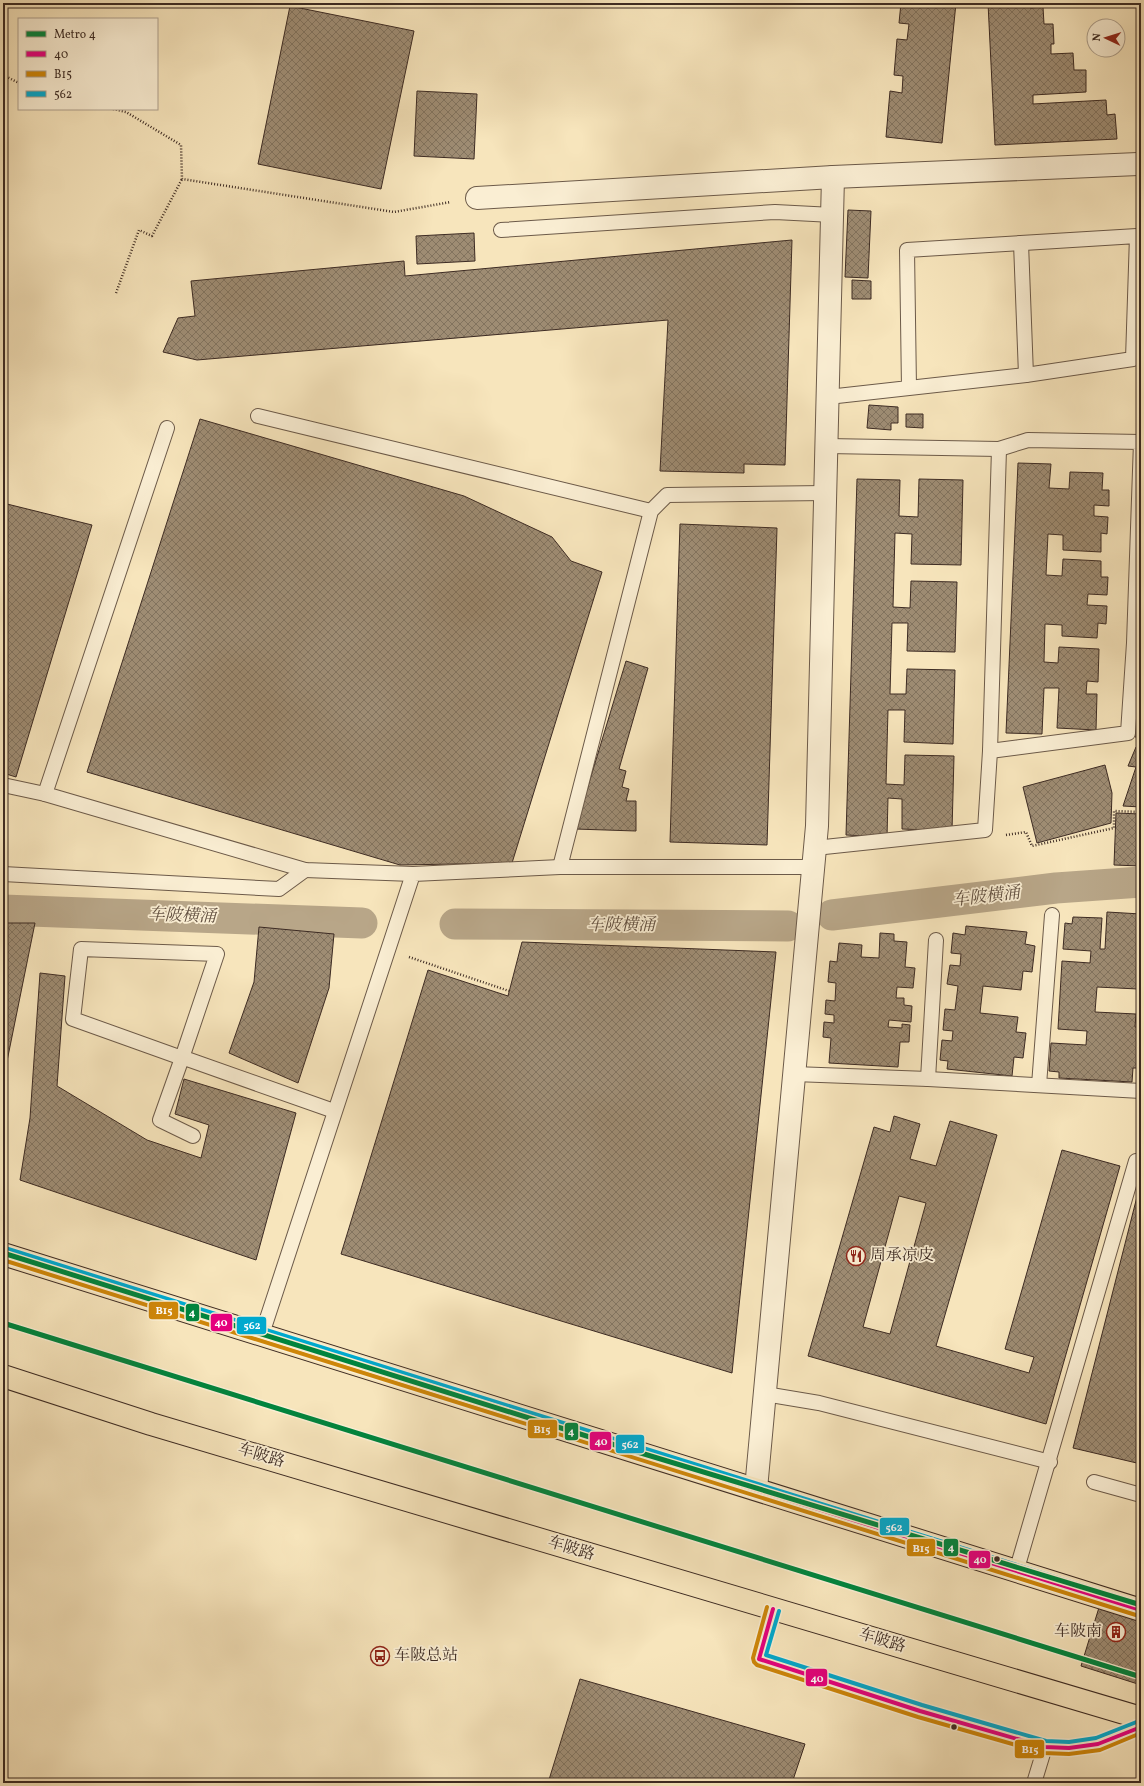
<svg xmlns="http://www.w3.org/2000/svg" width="1144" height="1786" viewBox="0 0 1144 1786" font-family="Vollkorn,'Noto Serif SC',serif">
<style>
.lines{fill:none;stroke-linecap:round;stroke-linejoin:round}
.canal{stroke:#b8a688;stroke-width:31}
.building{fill:url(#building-cross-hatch);stroke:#3d2b23;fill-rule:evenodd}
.service-casing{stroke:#6c5a49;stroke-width:16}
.minor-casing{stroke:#6c5a49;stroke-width:24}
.primary-casing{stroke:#3d2b23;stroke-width:24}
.path{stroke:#3d2b23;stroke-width:2.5;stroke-dasharray:1 2;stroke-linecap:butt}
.service{stroke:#faeed3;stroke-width:14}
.minor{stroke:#faeed3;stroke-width:22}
.primary{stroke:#f7e5bc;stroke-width:22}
.bus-1-casing{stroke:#faeed3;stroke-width:7}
.bus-2-casing{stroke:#faeed3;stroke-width:7}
.bus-3-casing{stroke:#faeed3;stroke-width:7}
.bus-1{stroke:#e5007d;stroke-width:4}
.bus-2{stroke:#ce8609;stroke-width:4}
.bus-3{stroke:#00a9ce;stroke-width:4}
.metro-1-casing{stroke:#faeed3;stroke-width:8}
.metro-1{stroke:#00843d;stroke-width:5}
.bus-dot{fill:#3d2b23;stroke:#faeed3;stroke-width:1.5}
.labels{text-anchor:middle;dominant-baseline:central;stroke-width:3.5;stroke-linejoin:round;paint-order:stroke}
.poi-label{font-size:16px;fill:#3d2b23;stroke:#faeed3;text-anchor:start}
.street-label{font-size:16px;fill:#3d2b23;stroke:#faeed3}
.water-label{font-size:17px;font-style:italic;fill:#625041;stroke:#faeed3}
.line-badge{stroke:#faeed3;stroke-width:1.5}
.badge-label{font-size:11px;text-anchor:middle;font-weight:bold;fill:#fff}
</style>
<defs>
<pattern id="building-cross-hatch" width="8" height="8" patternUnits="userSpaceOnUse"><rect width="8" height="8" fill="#9e8c73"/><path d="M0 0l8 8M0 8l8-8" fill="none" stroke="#82735e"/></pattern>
</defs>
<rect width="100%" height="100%" fill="#f7e5bc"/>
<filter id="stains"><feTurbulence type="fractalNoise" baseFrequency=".005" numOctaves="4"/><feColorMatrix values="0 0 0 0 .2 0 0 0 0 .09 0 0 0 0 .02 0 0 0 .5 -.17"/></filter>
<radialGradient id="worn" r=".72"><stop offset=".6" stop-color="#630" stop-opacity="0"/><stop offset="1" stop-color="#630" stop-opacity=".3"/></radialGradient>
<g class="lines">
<!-- canal -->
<g class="canal">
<path d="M3,910L362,923"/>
<path d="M832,915L1056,888L1141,882"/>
<path d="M455,924L788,926"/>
</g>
</g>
<!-- building -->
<g class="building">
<path d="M901,3H956L942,143L886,137L890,91L902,93L903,76L894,75L897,39L907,40L909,24L899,23Z"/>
<path d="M988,3H1030V8L1043,7L1044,24H1053L1054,44H1051V54L1073,53L1074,70H1086V92L1033,95V104L1106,100L1107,115L1115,114L1117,139L995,145Z"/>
<path d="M290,6L414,31L381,189L258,164Z"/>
<path d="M417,91L477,94L474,159L414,156Z"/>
<path d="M848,210L871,211L868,278L845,277Z"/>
<path d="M474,233L475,261L417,264L416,236Z"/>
<path d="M792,240L785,465L744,464V473L660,471L668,320L197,360L163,352L178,318L195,316L191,281L404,261L405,276Z"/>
<path d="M852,280L871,281V299H852Z"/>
<path d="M869,405L898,407V423H891V430L867,428Z"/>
<path d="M906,414H923V428L906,427Z"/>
<path d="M200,419L464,496L552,537L571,561L602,572L512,863L400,865L87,772Z"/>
<path d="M1018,463L1051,464L1049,488L1069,489L1070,472L1103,473L1102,490H1109V506L1094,505V516L1108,517L1107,534L1101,533V552L1063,550V535L1048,534L1046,575L1062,576L1063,559L1101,561V577H1108L1107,595L1088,594L1087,605L1107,606L1106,624L1098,623L1097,638L1062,636V625L1045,624L1044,662L1058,663L1059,647L1099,649L1098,682L1087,681L1086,694H1097L1096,730L1057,728L1059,688H1044L1042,734L1006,733Z"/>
<path d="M857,479L900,480L899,516L918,517L919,479L963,480L961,565L911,564L912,534L895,533L893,607L910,608L911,581L957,582L955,652L907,651L908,623H892L890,694H906L907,669L955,670L953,744L904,742L905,710H888L886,784L904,785L905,755L954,756L952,831L902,829V799L888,798L887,837L846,835Z"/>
<path d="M3,503L92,525L16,777L3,773Z"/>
<path d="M680,524L777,528L767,845L670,842Z"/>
<path d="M626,661L648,668L619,769L626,771L622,787L629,789L626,801H636V831L575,829Z"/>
<path d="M1141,719V741L1130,733Z"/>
<path d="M1136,747H1141V807L1123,806L1136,767L1128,766Z"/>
<path d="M1105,765L1112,793L1111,823L1037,843L1023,787Z"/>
<path d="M1116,813L1141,814V866L1114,865Z"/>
<path d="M1107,912L1141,914V976H1139L1138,989L1097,987L1095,1012L1136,1014L1135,1027H1141V1068H1133L1132,1082L1059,1078V1072L1049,1071L1051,1043L1086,1045L1087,1031L1058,1029L1062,961L1090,963L1091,951L1063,949L1065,923L1072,924L1073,917L1102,918L1100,949H1105Z"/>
<path d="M3,923H35L3,1081Z"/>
<path d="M966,926L1027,932L1025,944L1035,946L1032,972L1023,971L1021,990L983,986L980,1013L1018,1017L1016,1032L1026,1033L1023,1058L1014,1057L1012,1076L947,1069L948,1061L940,1060L942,1040L952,1041L953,1031L943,1030L945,1009L955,1010L958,986L947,984L950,965L960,966L961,954L951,953L953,933L965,935Z"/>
<path d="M259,927L334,934L329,988L298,1083L229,1053L254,982Z"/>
<path d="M880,933L894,934V941L907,942L905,967L915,968L913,988L897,987L896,998H904V1005L912,1006L911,1022L889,1020L888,1027L902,1028V1024L910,1025L909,1042H900L898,1067L829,1063L831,1038L823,1037L824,1022L834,1023V1015L825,1014L826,1000L835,1001L836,983L828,982L830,961L837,962L839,943L862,945L861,957L879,958Z"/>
<path d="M522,942L776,952L732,1373L341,1254L428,970L508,996Z"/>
<path d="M40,973L65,976L57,1086L147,1140L201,1158L209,1125L175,1114L184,1079L296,1113L256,1260L20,1180L30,1118Z"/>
<path d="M894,1116L920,1124L910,1159L936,1166L950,1121L997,1135L936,1346L1029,1373L1034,1357L1005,1349L1062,1150L1120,1166L1046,1424L808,1356L874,1127L890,1132ZM899,1196L926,1203L890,1334L863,1327Z"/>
<path d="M1141,1181V1464L1073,1448Z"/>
<path d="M1105,1588L1141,1599V1685L1081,1666Z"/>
<path d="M580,1679L805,1744L792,1783H548Z"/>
</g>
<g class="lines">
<defs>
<g id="service">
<path d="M501,230L775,212L833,215"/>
<path d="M1021,243L1026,375"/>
<path d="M828,397L1026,375L1133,359L1137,236L907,250L909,388"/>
<path d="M258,416L651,511"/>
<path d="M167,428L45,794L305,870L413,874"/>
<path d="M827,446L999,449L1028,440L1141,442L1134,643L1128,733L990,751"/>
<path d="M3,785L45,794"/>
<path d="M815,848L985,830L990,751L999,449"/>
<path d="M560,867L651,511L667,495L826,493"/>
<path d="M3,874L279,889L305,870"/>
<path d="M794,1074L928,1079L1141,1091"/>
<path d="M928,1079L936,940"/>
<path d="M1039,1085L1052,915"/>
<path d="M193,1136L160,1120L182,1058L217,954L81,949L73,1019L182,1058L187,1059L334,1111"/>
<path d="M262,1334L413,874L560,867H813"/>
<path d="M765,1394L819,1403L1050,1462"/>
<path d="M1094,1482L1141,1495"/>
<path d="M1016,1572L1136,1161"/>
<path d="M773,1609L759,1659L920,1711L1045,1747L1069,1748L1098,1744L1141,1727"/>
<path d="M1034,1783L1045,1747"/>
</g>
<g id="minor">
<path d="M477,198L833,177L1138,164"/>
<path d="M756,1489L817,826L833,177"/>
</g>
<g id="primary">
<path d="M3,1254L1141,1610"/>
<path d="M3,1376L151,1424L1141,1718"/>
</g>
</defs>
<!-- service casing -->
<use href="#service" class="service-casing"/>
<!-- minor casing -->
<use href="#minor" class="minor-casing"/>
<!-- primary casing -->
<use href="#primary" class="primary-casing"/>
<!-- path -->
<g class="path">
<path d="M3,75L19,83"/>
<path d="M113,109L126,112L181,145L182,179L394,212L451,202"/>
<path d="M116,293L139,230L152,236L182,179"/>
<path d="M1006,835L1026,832L1032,846L1114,828V811L1141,812"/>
<path d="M409,957L509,991"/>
</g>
<!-- service -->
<use href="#service" class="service"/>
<!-- minor -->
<use href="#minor" class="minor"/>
<!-- primary -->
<use href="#primary" class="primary"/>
<defs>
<g id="bus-1">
<path d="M3,1254L1141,1610"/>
<path d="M773,1609L759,1659L920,1711L1045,1747L1069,1748L1098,1744L1141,1727"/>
</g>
<g id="bus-2">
<path d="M3,1260L1139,1616"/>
<path d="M767,1607L753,1658L754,1662L757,1665L918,1717L1044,1753L1069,1754L1100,1750L1141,1733"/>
</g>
<g id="bus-3">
<path d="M5,1248L1141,1604"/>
<path d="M779,1611L766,1655L922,1705L1046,1741L1069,1742L1096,1738L1139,1721"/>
</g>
</defs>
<!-- bus-1 casing -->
<use href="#bus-1" class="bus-1-casing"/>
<!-- bus-2 casing -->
<use href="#bus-2" class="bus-2-casing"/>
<!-- bus-3 casing -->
<use href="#bus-3" class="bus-3-casing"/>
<!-- bus-1 -->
<use href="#bus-1" class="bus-1"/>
<!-- bus-2 -->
<use href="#bus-2" class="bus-2"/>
<!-- bus-3 -->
<use href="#bus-3" class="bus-3"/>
<defs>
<g id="metro-1">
<path d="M3,1253L631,1450L1141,1605"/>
<path d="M3,1323L1141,1677"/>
</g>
</defs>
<!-- metro-1 casing -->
<use href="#metro-1" class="metro-1-casing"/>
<!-- metro-1 -->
<use href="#metro-1" class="metro-1"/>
</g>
<!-- icons -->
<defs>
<symbol id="restaurant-ring" viewBox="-11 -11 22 22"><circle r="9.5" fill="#faeed3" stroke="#8f2418" stroke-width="1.5"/><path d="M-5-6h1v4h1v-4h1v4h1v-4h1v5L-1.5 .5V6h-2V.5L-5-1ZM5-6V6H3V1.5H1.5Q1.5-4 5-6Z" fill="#8f2418"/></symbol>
<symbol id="building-ring" viewBox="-11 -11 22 22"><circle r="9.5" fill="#faeed3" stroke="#8f2418" stroke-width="1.5"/><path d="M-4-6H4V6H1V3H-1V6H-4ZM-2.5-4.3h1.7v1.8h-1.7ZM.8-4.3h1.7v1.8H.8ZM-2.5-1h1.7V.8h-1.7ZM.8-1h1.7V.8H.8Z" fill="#8f2418"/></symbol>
<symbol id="bus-ring" viewBox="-11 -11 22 22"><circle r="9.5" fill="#faeed3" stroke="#8f2418" stroke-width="1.5"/><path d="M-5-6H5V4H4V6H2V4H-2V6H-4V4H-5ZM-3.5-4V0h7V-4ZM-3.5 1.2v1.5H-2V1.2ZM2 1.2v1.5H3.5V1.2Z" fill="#8f2418"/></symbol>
</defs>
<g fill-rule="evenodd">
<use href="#restaurant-ring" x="845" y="1245" width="22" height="22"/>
<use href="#building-ring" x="1105" y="1621" width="22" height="22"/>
<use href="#bus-ring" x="369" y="1645" width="22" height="22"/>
</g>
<!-- markers -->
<g class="bus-dot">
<circle cx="997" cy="1559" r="3.5"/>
<circle cx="954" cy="1727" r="3.5"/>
</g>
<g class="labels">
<!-- poi labels -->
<g class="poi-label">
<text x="870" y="1256">周承凉皮</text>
<text x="1102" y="1632" text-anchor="end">车陂南</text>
<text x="394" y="1656">车陂总站</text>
</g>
<!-- street labels -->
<g class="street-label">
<text transform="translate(261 1456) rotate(17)">车陂路</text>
<text transform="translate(571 1549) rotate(17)">车陂路</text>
<text transform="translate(882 1641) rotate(17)">车陂路</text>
</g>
<!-- water labels -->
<g class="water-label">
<text transform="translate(986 897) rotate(-7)">车陂横涌</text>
<text transform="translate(182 916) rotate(2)">车陂横涌</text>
<text x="621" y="925">车陂横涌</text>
</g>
</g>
<g class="line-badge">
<rect x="148" y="1301" width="31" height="19" rx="4" fill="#ce8609"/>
<rect x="185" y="1303" width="15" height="19" rx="4" fill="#00843d"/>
<rect x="210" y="1313" width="23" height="19" rx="4" fill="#e5007d"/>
<rect x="236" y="1316" width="31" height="19" rx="4" fill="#00a9ce"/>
<rect x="527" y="1419" width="31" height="20" rx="4" fill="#ce8609"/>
<rect x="564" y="1422" width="15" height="19" rx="4" fill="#00843d"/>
<rect x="589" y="1431" width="23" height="20" rx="4" fill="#e5007d"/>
<rect x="615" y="1434" width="30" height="20" rx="4" fill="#00a9ce"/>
<rect x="879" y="1517" width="31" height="19" rx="4" fill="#00a9ce"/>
<rect x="943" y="1538" width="16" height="19" rx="4" fill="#00843d"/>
<rect x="906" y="1538" width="30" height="19" rx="4" fill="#ce8609"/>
<rect x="968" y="1550" width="23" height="19" rx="4" fill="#e5007d"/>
<rect x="805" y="1668" width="23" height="19" rx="4" fill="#e5007d"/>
<rect x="1014" y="1739" width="31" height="20" rx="4" fill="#ce8609"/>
</g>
<g class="badge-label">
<text x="164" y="1314">B15</text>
<text x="192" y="1316">4</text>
<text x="221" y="1326">40</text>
<text x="252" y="1329">562</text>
<text x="542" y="1433">B15</text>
<text x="571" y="1435">4</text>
<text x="601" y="1445">40</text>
<text x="630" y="1448">562</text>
<text x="894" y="1531">562</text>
<text x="951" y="1551">4</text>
<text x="921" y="1552">B15</text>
<text x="980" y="1563">40</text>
<text x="817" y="1682">40</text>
<text x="1030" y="1753">B15</text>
</g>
<!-- margin -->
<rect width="1144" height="1786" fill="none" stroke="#f7e5bc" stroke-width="16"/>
<rect x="4" y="4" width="1136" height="1778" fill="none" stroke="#3d2b23" stroke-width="2"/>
<rect x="8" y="8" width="1128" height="1770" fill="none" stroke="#3d2b23"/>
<!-- legend -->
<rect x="18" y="18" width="140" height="92" fill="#faeed3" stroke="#aea08d"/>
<rect x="26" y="31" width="20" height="6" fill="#00843d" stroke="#aea08d"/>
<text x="54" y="38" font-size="12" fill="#3d2b23">Metro 4</text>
<rect x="26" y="51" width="20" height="6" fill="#e5007d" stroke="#aea08d"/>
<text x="54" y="58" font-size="12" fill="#3d2b23">40</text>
<rect x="26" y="71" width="20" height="6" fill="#ce8609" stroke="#aea08d"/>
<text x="54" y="78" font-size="12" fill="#3d2b23">B15</text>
<rect x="26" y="91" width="20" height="6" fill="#00a9ce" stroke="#aea08d"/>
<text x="54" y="98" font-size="12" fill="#3d2b23">562</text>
<!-- north arrow -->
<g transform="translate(1106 38) rotate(274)"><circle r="19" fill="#faeed3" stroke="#aea08d"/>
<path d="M0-3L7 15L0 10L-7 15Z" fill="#8f2418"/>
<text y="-6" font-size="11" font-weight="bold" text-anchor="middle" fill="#3d2b23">N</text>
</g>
<rect width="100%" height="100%" filter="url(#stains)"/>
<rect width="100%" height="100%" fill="url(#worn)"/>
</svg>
